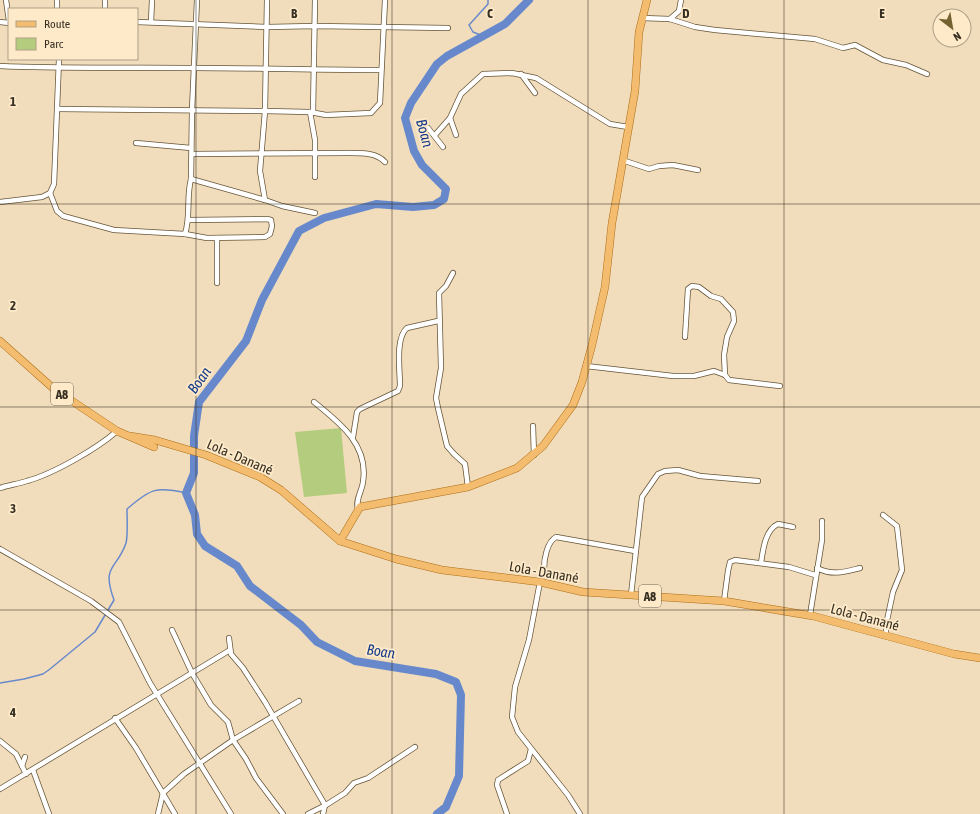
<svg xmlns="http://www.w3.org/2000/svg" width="980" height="814" viewBox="0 0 980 814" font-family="'Asap Condensed',sans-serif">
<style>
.green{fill:#b4cc7d}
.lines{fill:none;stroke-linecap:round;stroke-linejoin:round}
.stream{stroke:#6789cc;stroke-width:1.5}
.river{stroke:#6789cc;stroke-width:8}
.minor-casing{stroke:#655438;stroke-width:6}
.primary-casing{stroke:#ac6e16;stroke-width:8}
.minor{stroke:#fff;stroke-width:4.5}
.primary{stroke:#f4bc6f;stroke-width:7}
.grid{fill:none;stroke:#362f22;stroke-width:1;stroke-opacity:0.55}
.labels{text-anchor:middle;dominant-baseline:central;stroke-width:3.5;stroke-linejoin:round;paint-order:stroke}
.shield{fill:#feeac9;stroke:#726754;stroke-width:1}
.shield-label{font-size:13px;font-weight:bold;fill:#362f22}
.street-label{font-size:14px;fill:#362f22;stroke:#feeac9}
.water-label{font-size:15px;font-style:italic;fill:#183c8b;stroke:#feeac9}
.grid-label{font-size:13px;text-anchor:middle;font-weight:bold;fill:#362f22;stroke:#feeac9;stroke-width:3.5;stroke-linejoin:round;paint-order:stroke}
</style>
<rect width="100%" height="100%" fill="#f1ddbc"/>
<!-- green -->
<path class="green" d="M341,428L347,493L304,497L295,432Z"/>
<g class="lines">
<!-- stream -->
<g class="stream">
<path d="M483,36L473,32L469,25L488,4V0"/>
<path d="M0,683L24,679L43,674L50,669L95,632L114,600C101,564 117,570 126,543C128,536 127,517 127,509C150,489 156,486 186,493"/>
</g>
<!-- river -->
<path class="river" d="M437,814L446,807L459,776L461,695L456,682L436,674L355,661L317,642L301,625L250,586L237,566L205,546L197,534L195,515L186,493L194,473V436L199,402L246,341L262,300L299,231L324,218L376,204L413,207L434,205L444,199L446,189L422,165L414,151L405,118L411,103L437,64L447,56L505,24L529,0"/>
<defs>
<g id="minor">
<path d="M6,0L9,21"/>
<path d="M57,0V9"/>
<path d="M267,0L265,111L260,171L265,200L282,206L315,213"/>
<path d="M105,9V0"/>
<path d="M642,18L670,19L695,27L715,30L815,39L843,48L855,45L883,60L906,65L927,74"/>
<path d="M670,19L679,11L681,0"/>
<path d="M0,22L9,23"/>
<path d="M137,22L267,27L315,26L448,28"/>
<path d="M151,22L152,0"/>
<path d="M0,66C65,69 130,67 195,68C257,68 319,70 381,70"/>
<path d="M521,74L535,93"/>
<path d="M58,109L265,111L310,112L326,115L371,113L380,103L385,0"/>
<path d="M310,112L315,140V177"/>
<path d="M313,113L315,0"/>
<path d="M428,128L443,147"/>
<path d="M435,135L450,118"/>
<path d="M456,135L450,118L461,94L483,74L512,73L536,78L610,124L628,127"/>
<path d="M136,143L191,148"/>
<path d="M192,154L347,153C359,153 376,152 385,162"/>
<path d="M622,160L649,169L659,166L673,165L698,170"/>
<path d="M191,179L265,200"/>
<path d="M50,193L57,211L63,216L114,230L185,234C191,215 186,198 191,179L192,110L197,0"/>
<path d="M0,202L42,197L50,193L54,184L59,59"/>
<path d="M185,234L207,238L265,237L270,234L272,226L271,220L267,219L189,220"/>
<path d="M217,238V283"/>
<path d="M453,273L446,286L439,293L441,368L436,398L438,408L447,446L454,454L465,464L468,487"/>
<path d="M685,337L688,289L692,286L699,287L711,296L721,299L733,312L734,321L727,337L724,355L725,375"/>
<path d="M586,366L673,376H694L714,371L725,375L729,380L780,386"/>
<path d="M314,402C340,423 369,445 363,482C362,491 355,500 358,509"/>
<path d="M533,426L534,455"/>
<path d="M353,437L357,412L360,409L398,391L400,386C400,371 395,338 407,328L438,321"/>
<path d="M0,488C9,485 18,484 27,481C53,474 98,448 117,431"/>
<path d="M883,515L897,526L902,570L893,592L886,625V635"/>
<path d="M0,549L91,601L119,622L150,683L231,814"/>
<path d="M761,563C763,550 765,530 778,524L793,527"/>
<path d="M817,568C833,576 844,572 860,568"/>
<path d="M544,569C544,559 547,542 556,537L635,551"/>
<path d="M540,582L529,640L515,687L512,717L518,732L568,795L580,814"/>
<path d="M631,595L642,497L658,474L665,471L678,470L700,476L758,481"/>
<path d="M724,601L728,571L730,562L735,560L789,567L815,575"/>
<path d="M810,615L822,540V521"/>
<path d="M172,630L192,673L211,705L228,722L233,740L246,759L256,778L283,814"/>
<path d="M229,638L231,654L243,668L265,702L325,805L323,814"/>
<path d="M115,718L136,748L175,814"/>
<path d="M0,741L16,754L22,766"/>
<path d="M25,757L22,766L26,774"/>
<path d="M33,770L49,814"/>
<path d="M0,789L230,650"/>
<path d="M158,814L163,793L184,774L233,740L299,701"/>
<path d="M308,814L326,805L345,793L354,783L368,778L415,747"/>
<path d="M507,814L497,785L498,780L528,761L531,749"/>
</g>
<g id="primary">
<path d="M0,341L54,389L117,431L154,447"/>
<path d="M130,436L155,440L206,455L260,477L281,490L340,541L396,559L442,570L540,582L583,592L724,601L771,609L813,616L954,654L980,658"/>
<path d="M340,541L360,507L468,487L517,468L543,446L573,405L582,382L592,345L605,287L612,223L635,91L639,32L647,0"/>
</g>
</defs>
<!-- minor casing -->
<use href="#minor" class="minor-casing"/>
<!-- primary casing -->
<use href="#primary" class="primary-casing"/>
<!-- minor -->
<use href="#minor" class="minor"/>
<!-- primary -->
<use href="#primary" class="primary"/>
</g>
<!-- grid -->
<path class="grid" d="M196,0V814M392,0V814M588,0V814M784,0V814M0,204H980M0,407H980M0,610H980"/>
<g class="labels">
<!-- shield labels -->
<g class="shield">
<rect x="51" y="383" width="22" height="22" rx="3"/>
<rect x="639" y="585" width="22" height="22" rx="3"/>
</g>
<g class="shield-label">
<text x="62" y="394">A8</text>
<text x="650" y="596">A8</text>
</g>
<!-- street labels -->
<g class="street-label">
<text transform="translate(240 457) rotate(23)">Lola - Danané</text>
<text transform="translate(544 572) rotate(10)">Lola - Danané</text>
<text transform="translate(865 617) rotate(15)">Lola - Danané</text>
</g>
<!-- water labels -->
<g class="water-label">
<text transform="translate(425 133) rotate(74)">Boan</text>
<text transform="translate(199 380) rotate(-55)">Boan</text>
<text transform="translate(381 651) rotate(9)">Boan</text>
</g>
</g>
<g class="grid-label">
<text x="294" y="18">B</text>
<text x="490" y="18">C</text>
<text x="686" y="18">D</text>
<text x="882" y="18">E</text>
<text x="13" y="106">1</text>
<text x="13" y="310">2</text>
<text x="13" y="513">3</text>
<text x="13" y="717">4</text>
</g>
<!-- legend -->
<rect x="8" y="8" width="130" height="52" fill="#feeac9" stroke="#ae9f86"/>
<rect x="16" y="21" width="20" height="6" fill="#f4bc6f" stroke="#ae9f86"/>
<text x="44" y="28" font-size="12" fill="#362f22">Route</text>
<rect x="16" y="38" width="20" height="12" fill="#b4cc7d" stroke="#ae9f86"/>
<text x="44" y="48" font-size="12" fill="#362f22">Parc</text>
<!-- north arrow -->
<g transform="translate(952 28) rotate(149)"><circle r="19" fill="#feeac9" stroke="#ae9f86"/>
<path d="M0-3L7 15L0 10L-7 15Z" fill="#746230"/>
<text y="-6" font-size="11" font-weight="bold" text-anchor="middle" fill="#362f22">N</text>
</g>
</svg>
